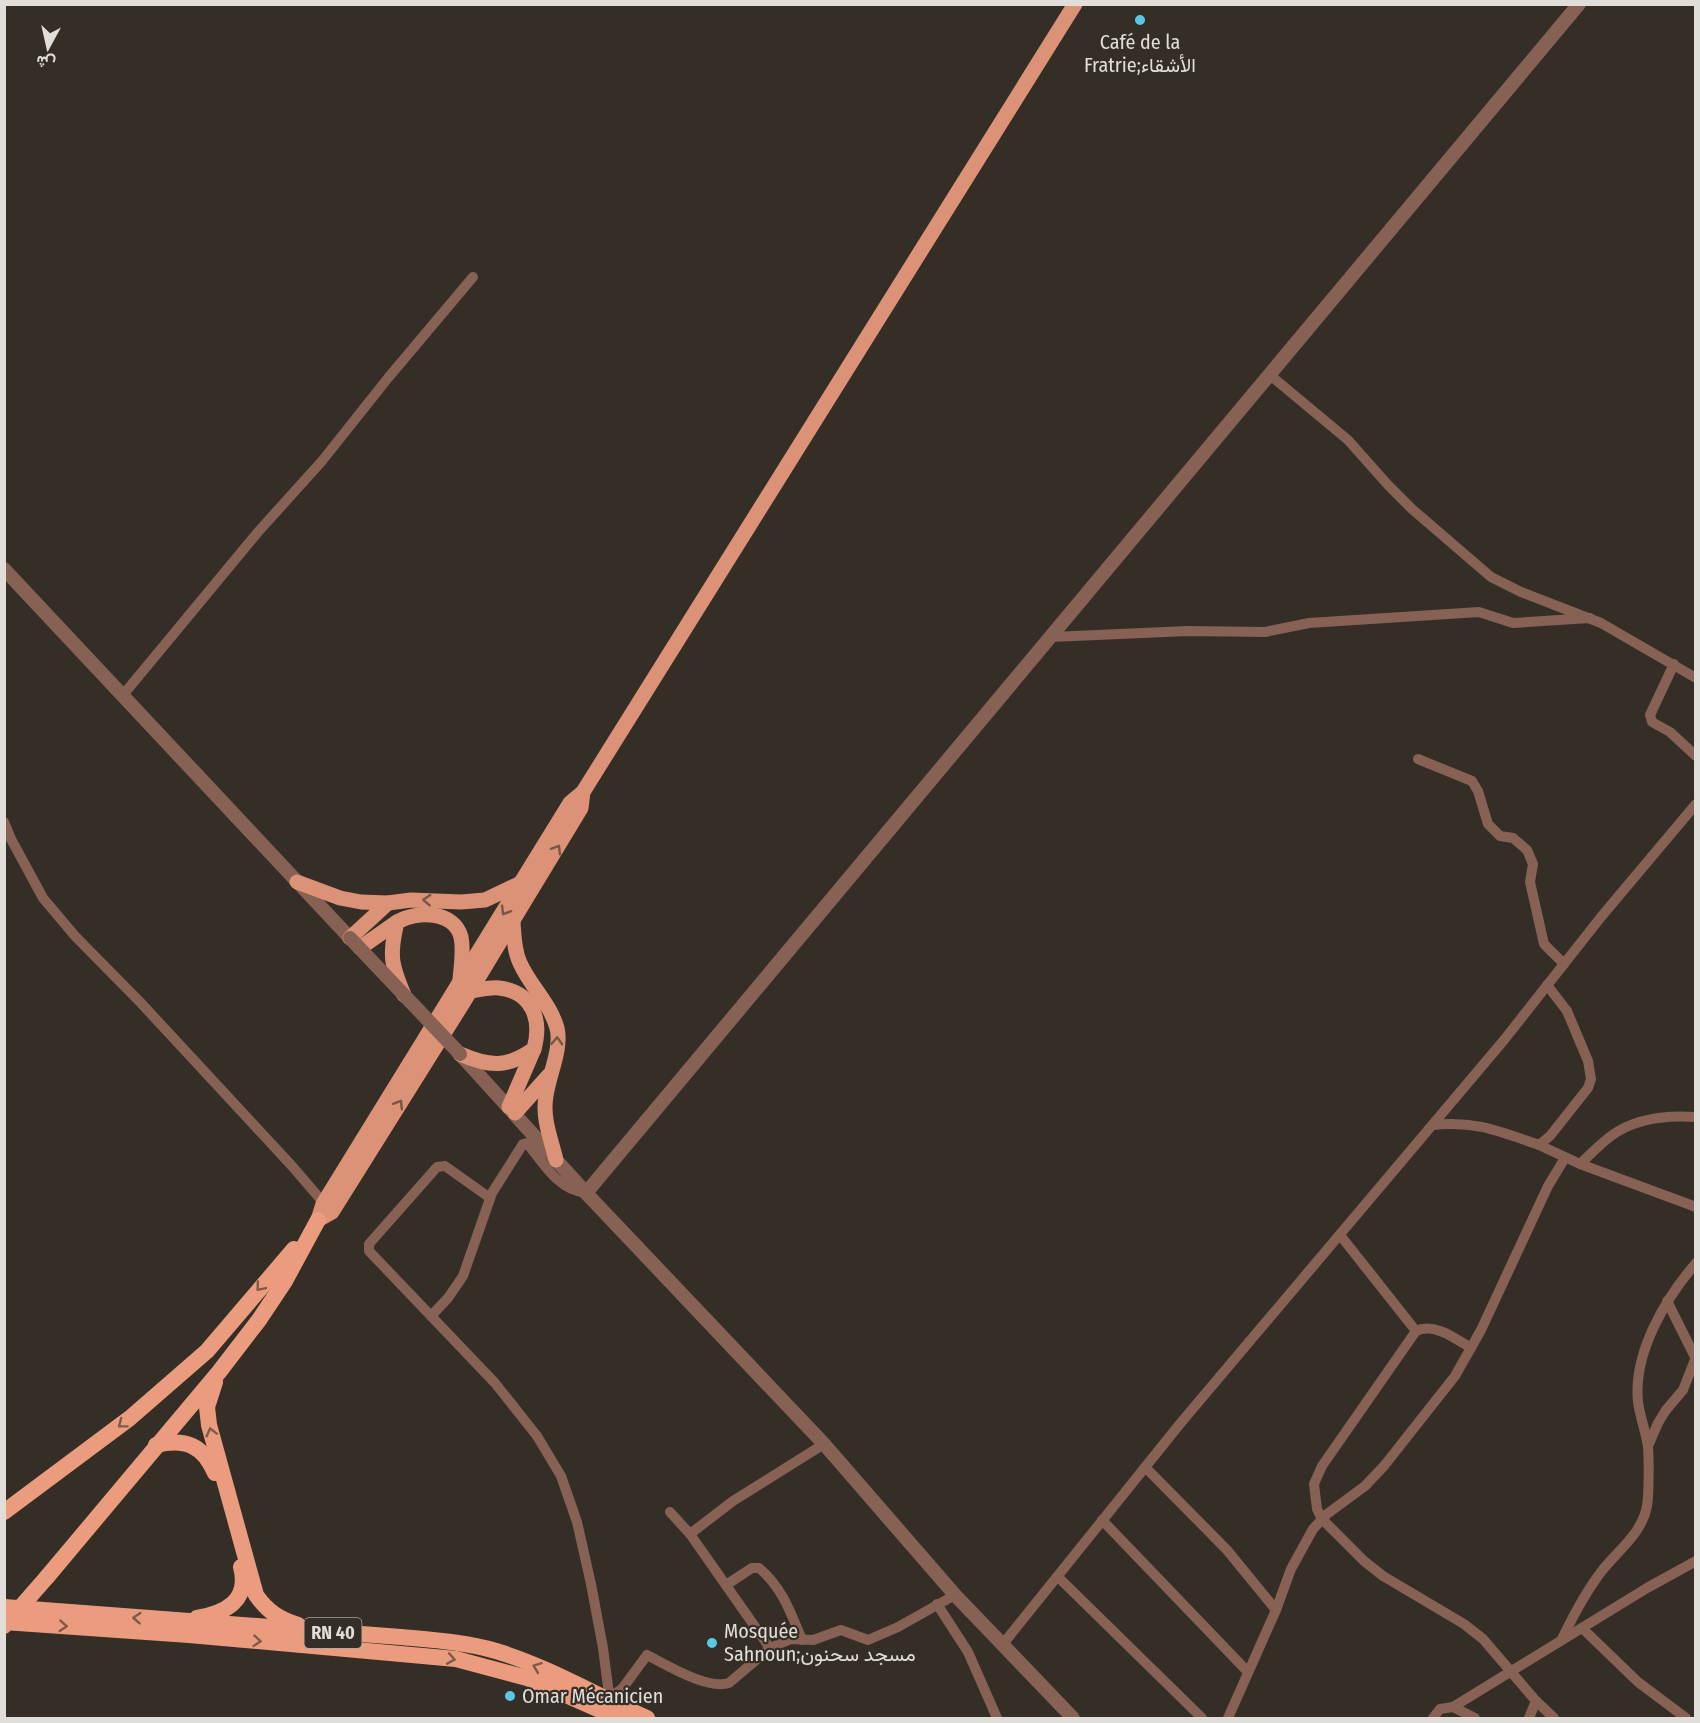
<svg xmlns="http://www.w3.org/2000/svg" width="1700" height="1723" viewBox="0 0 1700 1723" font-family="'Fira Sans Condensed',Vazirmatn,sans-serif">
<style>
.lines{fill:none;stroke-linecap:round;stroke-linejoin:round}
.minor{stroke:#866154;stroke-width:10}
.tertiary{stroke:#866154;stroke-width:14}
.primary{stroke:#dc9277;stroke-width:15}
.trunk{stroke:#ec9c7e;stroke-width:16}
.tertiary-bridge{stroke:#866154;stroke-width:14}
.trunk-bridge{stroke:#ec9c7e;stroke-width:16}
.oneway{stroke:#775647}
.oneway2{stroke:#7e5a4a}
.poi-dot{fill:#5bc7e7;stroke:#342e27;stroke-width:2}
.labels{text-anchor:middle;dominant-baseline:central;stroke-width:4.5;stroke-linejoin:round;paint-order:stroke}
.shield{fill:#342e27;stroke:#ada8a3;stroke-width:1.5}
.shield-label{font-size:18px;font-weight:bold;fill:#e1ddd8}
.poi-label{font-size:20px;fill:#e1ddd8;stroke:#342e27;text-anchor:start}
</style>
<rect width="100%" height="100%" fill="#342e27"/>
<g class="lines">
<!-- minor -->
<g class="minor">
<path d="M1270,375L1348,440L1388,485L1412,509L1491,577L1521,592L1601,623L1696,678"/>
<path d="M1051,637L1188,631L1265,632L1309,623L1479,612L1513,623L1590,618"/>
<path d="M1674,664L1650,715L1652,722L1670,732L1696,756"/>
<path d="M123,695L258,532L322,461L388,378L473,277"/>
<path d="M1418,759L1472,781L1478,791L1488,824L1500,836L1513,838L1527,850L1533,864L1530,882L1544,944L1564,964"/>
<path d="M4,822L11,839L43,898L75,936L140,1002L292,1166L328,1208"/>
<path d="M1433,1125C1474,1120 1501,1132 1539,1145L1550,1136L1588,1088L1591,1079L1588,1061L1567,1011L1547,985"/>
<path d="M1539,1145L1580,1164L1696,1207"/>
<path d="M1580,1164C1590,1155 1600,1144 1611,1136C1635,1118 1666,1115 1696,1117"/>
<path d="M490,1198L445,1166L437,1167L369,1244V1251L495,1383L537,1436L561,1476L577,1522L591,1584L603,1648L610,1702"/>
<path d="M1340,1235L1416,1331"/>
<path d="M1667,1301L1695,1357"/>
<path d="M431,1316L448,1298L463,1276L492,1193L523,1144L527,1143C544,1164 558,1190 586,1193"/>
<path d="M1471,1348C1456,1339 1434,1322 1416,1331L1322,1466L1314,1484L1317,1509L1322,1519L1364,1561L1383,1576L1464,1624L1483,1639L1536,1701L1554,1718"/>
<path d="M1648,1446L1658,1423L1666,1410L1683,1390L1696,1357"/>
<path d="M1145,1467L1227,1550L1276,1610"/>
<path d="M670,1512L690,1534L770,1648"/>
<path d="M1102,1520L1248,1672"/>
<path d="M690,1534L733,1501L824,1444"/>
<path d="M1058,1577L1202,1718"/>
<path d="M726,1585L752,1568H759C782,1587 791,1613 802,1640"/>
<path d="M937,1604L968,1652L997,1718"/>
<path d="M1582,1628L1638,1682L1686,1718"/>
<path d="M1562,1639C1573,1616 1585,1593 1601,1572C1617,1551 1642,1534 1647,1506C1649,1494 1649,1460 1648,1447C1646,1432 1640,1417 1638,1402C1633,1353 1665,1299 1696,1263"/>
<path d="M1003,1644L1179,1425L1504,1040L1601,917L1696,804"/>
<path d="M610,1697L622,1689L647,1655C667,1665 707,1690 729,1683L770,1648L791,1639L813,1640L841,1630L868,1640L898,1627L955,1595"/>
<path d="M1453,1707L1475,1718"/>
<path d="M1228,1718L1276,1610L1291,1569L1313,1529L1327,1514L1365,1486L1384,1466L1455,1376L1481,1330L1548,1186L1565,1158"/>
<path d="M1433,1718L1440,1709L1453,1707L1647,1588L1696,1561"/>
<path d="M1529,1718L1536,1701"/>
</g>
<!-- tertiary -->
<g class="tertiary">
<path d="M4,569L350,938"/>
<path d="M460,1054L586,1193L824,1444L955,1595L1073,1718"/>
<path d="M586,1193L1579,4"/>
</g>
<!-- primary -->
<g class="primary">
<path d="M297,882L340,898L361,902L388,903L411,900L461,902L485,900L523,882"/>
<path d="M513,922C514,935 514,951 520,963C530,986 550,1003 557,1028C562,1049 549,1074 546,1096C542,1118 551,1139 556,1160"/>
<path d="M350,938L388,903"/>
<path d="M360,948L397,922"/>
<path d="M404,995C391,964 389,955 397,922C416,911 454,910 461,937C464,951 461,966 460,980"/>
<path d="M460,1054C490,1067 507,1068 534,1049C542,1020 533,992 499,988C490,987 479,990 470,991"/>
<path d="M509,1107L534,1049"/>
<path d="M515,1113L549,1075"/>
<path d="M318,1220L323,1204L570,803L583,792L1075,4"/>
<path d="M318,1220L332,1212L463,1003L581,808L583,792"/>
</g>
<!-- trunk -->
<g class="trunk">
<path d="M215,1382L207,1407L209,1425L256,1595C268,1612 279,1619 298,1625"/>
<path d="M156,1445C185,1438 203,1445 215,1473"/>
<path d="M4,1512L130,1418L207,1351L294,1249"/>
<path d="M47,1577L219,1372L259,1320L285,1281L318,1220"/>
<path d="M4,1607L401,1637C433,1640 465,1642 496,1651C549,1667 597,1696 647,1718"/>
<path d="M197,1618C225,1613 250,1601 241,1567"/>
<path d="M4,1622L189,1635L456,1659L527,1678L618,1718"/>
</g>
<!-- tertiary-bridge -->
<path class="tertiary-bridge" d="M350,938L460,1054"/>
<!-- trunk-bridge -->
<path class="trunk-bridge" d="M4,1626L47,1577"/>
</g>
<!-- one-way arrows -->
<defs><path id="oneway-chevron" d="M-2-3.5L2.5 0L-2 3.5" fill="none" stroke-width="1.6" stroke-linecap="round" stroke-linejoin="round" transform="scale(1.5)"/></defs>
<g class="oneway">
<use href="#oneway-chevron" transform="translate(557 849) rotate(-59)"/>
<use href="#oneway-chevron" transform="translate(427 900) rotate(-177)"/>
<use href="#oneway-chevron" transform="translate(505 911) rotate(122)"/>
<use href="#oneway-chevron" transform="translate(557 1041) rotate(-88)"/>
<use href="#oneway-chevron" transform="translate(399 1104) rotate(-58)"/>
</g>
<g class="oneway2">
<use href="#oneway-chevron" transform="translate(260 1287) rotate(130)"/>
<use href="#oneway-chevron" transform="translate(122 1424) rotate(143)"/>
<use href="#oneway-chevron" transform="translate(211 1432) rotate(-104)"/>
<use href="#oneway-chevron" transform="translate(137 1618) rotate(-176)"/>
<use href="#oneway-chevron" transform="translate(63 1626) rotate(4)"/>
<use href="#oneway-chevron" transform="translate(257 1641) rotate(5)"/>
<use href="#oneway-chevron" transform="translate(451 1659) rotate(10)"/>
<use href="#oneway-chevron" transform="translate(537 1667) rotate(-159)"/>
</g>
<!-- markers -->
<g class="poi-dot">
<circle cx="1140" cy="20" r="6"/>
<circle cx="712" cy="1643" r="6"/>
<circle cx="510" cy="1696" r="6"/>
</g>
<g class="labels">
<!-- shield labels -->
<rect class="shield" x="304.5" y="1618" width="57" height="30" rx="4.5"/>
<g class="shield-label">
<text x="333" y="1633">RN 40</text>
</g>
<!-- poi labels -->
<g class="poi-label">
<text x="1140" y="42" text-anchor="middle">Café de la<tspan x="1140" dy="23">Fratrie;الأشقاء</tspan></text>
<text x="724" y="1631">Mosquée<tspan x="724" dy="23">Sahnoun;مسجد سحنون</tspan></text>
<text x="522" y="1696">Omar Mécanicien</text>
</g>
</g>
<!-- border -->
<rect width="1700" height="1723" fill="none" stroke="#e1ddd8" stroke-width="12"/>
<!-- north arrow -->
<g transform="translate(48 48) rotate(188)" stroke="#342e27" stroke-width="4.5" paint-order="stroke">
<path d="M0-4.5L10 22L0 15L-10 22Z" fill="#e1ddd8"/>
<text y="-9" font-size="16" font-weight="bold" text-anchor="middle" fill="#e1ddd8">ش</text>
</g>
</svg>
